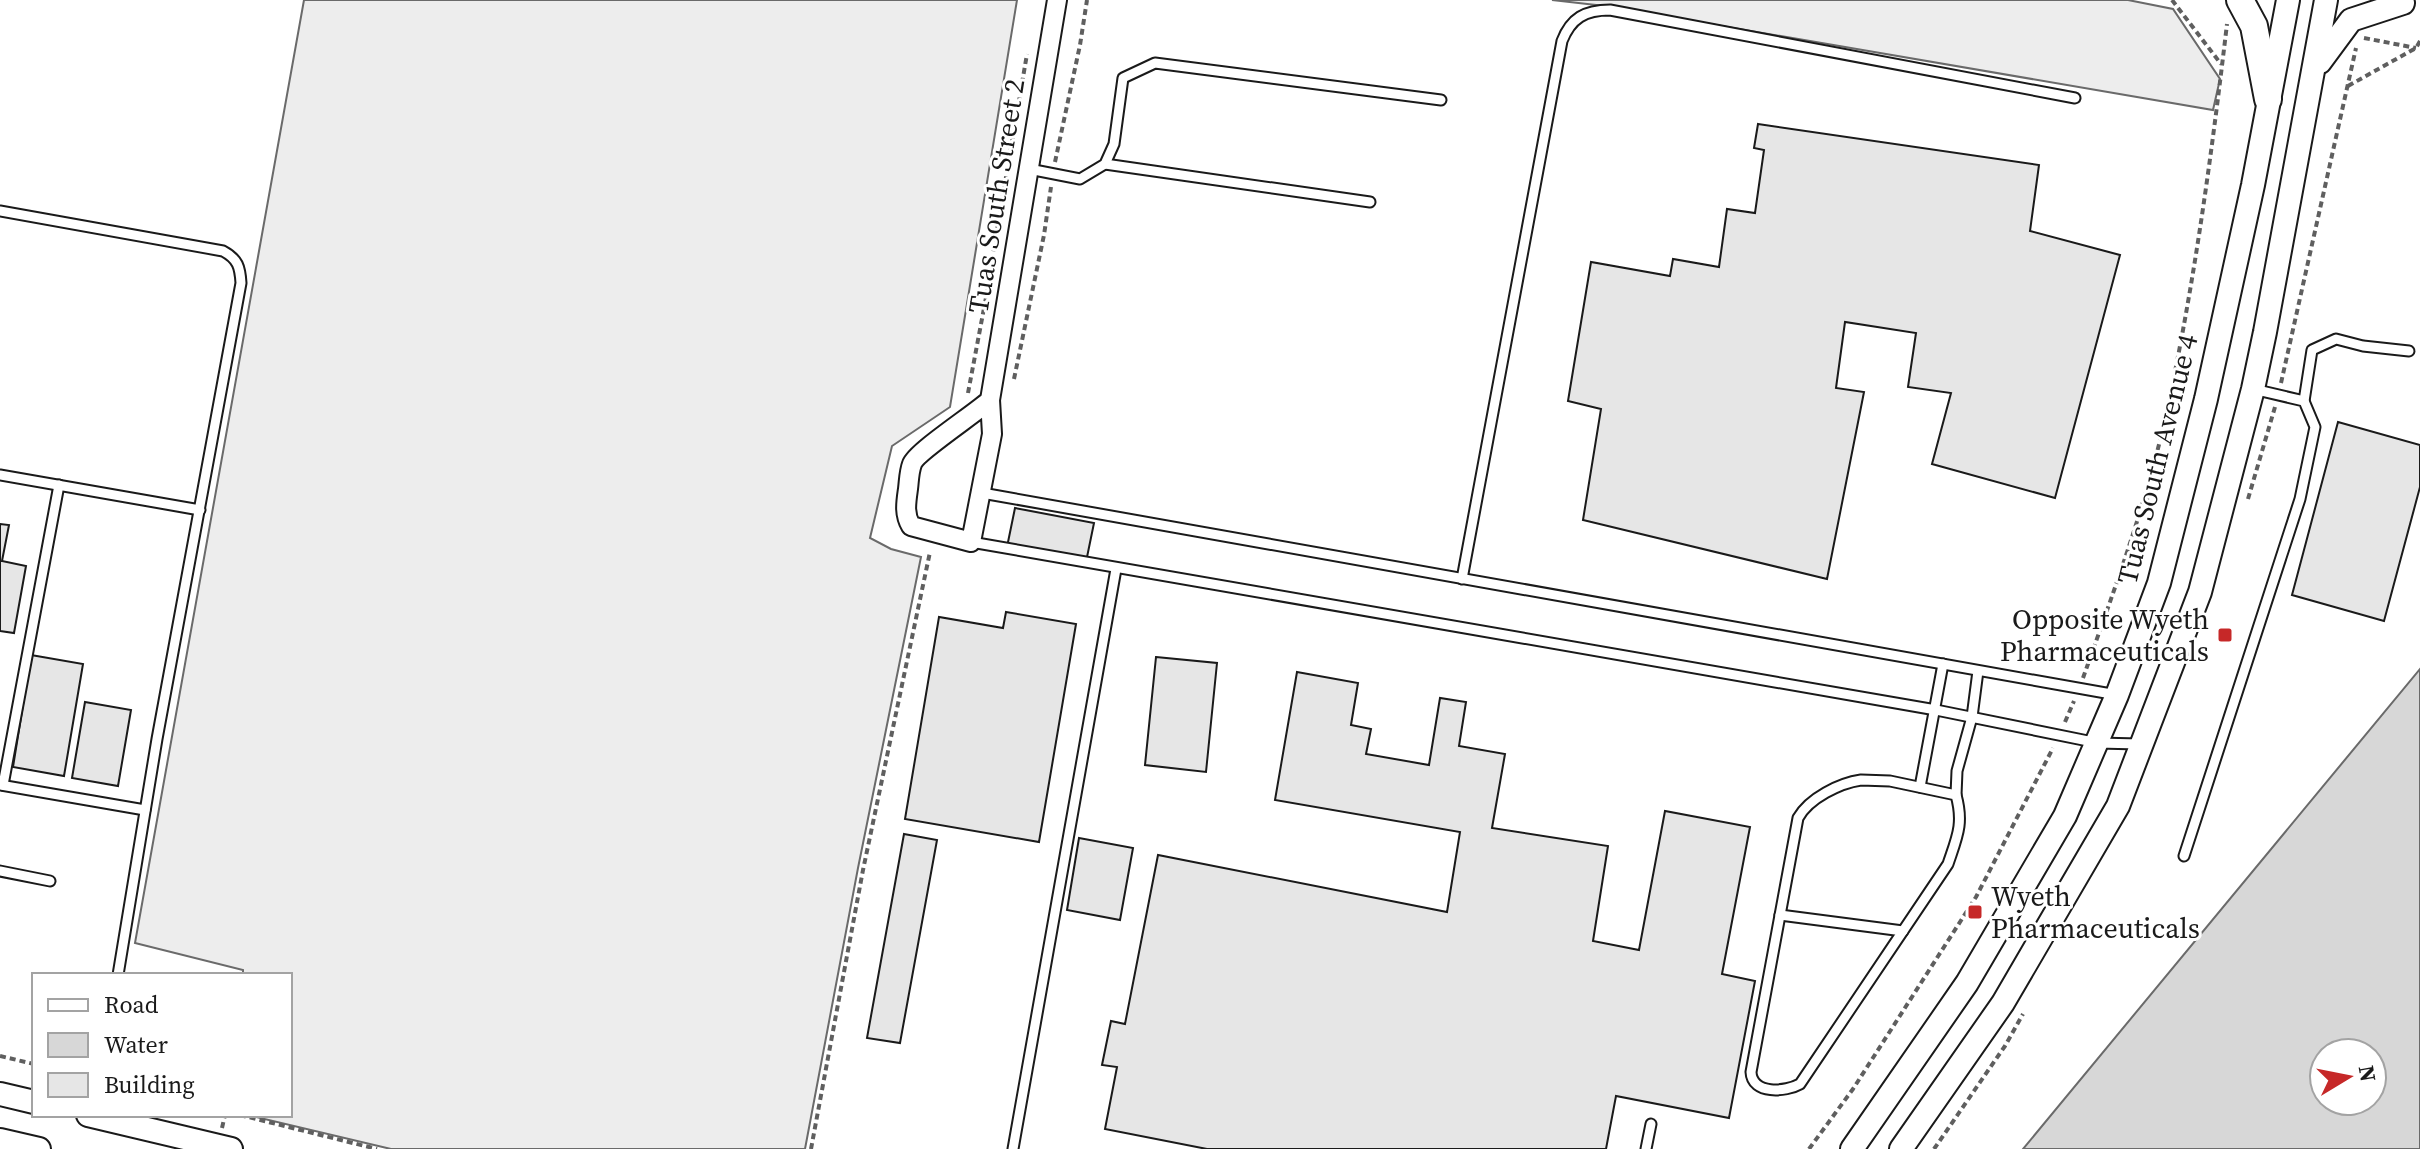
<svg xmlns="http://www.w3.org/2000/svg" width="2420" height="1149" viewBox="0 0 2420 1149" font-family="'Source Serif 4',serif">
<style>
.built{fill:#ededed;stroke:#6a6a6a;stroke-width:2}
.water{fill:#d7d7d7;stroke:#6a6a6a;stroke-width:2;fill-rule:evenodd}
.building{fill:#e6e6e6;stroke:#1a1a1a;stroke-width:2}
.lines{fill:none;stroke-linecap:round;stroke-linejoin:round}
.service-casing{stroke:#1a1a1a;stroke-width:13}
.minor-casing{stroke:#1a1a1a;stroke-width:22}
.tertiary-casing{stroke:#1a1a1a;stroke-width:26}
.secondary-casing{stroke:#1a1a1a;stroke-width:30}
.path{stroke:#5f5f5f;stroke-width:4;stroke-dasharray:6 4;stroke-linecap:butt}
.service{stroke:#fff;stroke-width:9}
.minor{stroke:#fff;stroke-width:18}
.tertiary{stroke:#fff;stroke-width:22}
.secondary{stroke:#fff;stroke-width:26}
.poi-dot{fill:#c62828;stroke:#fff;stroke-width:3}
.labels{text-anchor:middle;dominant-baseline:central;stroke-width:6;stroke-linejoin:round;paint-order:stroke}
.street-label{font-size:28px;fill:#1a1a1a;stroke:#fff}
.poi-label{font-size:28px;fill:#1a1a1a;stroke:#fff;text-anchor:end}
</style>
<rect width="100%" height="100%" fill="#fff"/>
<!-- built -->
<g class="built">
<path d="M304,0H1017L950,407L892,446L870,538L891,549L921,557L858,868L805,1149H391L248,1115H290V975H243V970L135,943Z"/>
<path d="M1552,0H2128L2173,9L2220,79L2213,110L1605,6Z"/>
</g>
<!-- water -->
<path class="water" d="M2420,669V1149H2023ZM2324,1053H2372V1101H2324Z"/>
<!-- building -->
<g class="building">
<path d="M1758,124L2039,165L2030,231L2120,255L2055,498L1932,464L1951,393L1908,387L1916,333L1845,322L1836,388L1864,392L1827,579L1583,520L1601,409L1568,401L1591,262L1670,276L1673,259L1719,267L1727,209L1755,213L1764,150L1754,148Z"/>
<path d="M2338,422L2420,445V487L2384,621L2292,595Z"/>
<path d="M1015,508L1094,523L1086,562L1007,547Z"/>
<path d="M0,524L9,525L2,561L26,566L14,633L0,631Z"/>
<path d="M1006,612L1076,624L1039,842L905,819L939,617L1003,628Z"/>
<path d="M31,655L83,664L64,776L13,767Z"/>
<path d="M1156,657L1217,663L1206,772L1145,765Z"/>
<path d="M1297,672L1358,683L1351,725L1371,729L1366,754L1429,765L1440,698L1466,702L1459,746L1505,754L1492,828L1608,846L1593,941L1639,950L1665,811L1750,827L1722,974L1755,981L1729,1118L1616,1096L1606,1149H1207L1105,1129L1117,1067L1102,1065L1111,1021L1125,1024L1158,855L1447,912L1460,832L1275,800Z"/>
<path d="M85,702L131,710L118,786L72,778Z"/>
<path d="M904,834L937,840L900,1043L867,1038Z"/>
<path d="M1079,838L1133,848L1120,920L1067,910Z"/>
</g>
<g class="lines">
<defs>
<g id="service">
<path d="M1105,164L1370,202"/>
<path d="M1029,169L1080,179L1105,164L1114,144L1123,78L1155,63L1441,100"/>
<path d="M0,211L223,251C238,259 240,267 241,283L157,739L118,975"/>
<path d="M2304,401L2312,350L2336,339L2363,346L2409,351"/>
<path d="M0,475L200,510"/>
<path d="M982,493L2117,695"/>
<path d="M971,542L1936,710L2098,743L2139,744"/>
<path d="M1462,579L1562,41C1571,18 1585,10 1610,10L2075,98"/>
<path d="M1861,780L1890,781L1956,795C1964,824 1957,837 1948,864L1800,1084C1786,1092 1752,1095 1751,1072L1798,818C1809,798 1840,783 1861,780Z"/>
<path d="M0,785L145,810"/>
<path d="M3,785L59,485"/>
<path d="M1920,787L1943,664"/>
<path d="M1956,795L1957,771L1972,717L1978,671"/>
<path d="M2184,856L2300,499L2315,427L2304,401L2253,389"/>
<path d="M0,871L50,881"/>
<path d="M1780,915L1903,931"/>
<path d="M1013,1149L1116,569"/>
<path d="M1646,1149L1651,1124"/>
</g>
<path id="minor" d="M990,400C976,413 916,452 912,464C909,472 909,481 908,489C906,503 904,514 911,526L971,542L992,434L990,400L1057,0"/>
<g id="tertiary">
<path d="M2320,62L2351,20L2403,3"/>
<path d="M0,1094L34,1102"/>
<path d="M88,1115L231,1149"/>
<path d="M0,1140L39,1149"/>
<path d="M1852,1149L1967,983L2065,816L2117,695L2159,583L2206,399L2253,185L2288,0"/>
<path d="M1901,1149L2003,1003L2118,806L2200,592L2253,389L2265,332L2326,0"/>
</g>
<path id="secondary" d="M2240,0L2254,26L2268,99"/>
</defs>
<!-- service casing -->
<use href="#service" class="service-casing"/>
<!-- minor casing -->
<use href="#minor" class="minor-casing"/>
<!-- tertiary casing -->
<use href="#tertiary" class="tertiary-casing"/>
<!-- secondary casing -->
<use href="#secondary" class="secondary-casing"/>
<!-- path -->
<g class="path">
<path d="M2172,0L2221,64"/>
<path d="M2364,38L2416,48"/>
<path d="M2348,86L2416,48L2420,41"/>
<path d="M1055,162L1080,45L1087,0"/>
<path d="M990,271L1027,54"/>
<path d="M1014,379L1044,235L1051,187"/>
<path d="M2281,383L2356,48"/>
<path d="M968,393L988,287"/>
<path d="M2143,499L2161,504"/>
<path d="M2248,499L2275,407"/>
<path d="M2083,678C2112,596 2143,513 2163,428C2193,295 2211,159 2227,24"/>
<path d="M2065,722L2074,701"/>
<path d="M0,1056L34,1064"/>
<path d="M240,1115L377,1149"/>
<path d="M222,1128L225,1115"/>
<path d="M811,1149L863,870L930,552"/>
<path d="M1809,1149L1853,1089L1976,897L2053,748"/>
<path d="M1934,1149L2005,1046L2023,1014"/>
</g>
<!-- service -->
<use href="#service" class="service"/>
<!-- minor -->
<use href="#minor" class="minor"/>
<!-- tertiary -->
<use href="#tertiary" class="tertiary"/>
<!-- secondary -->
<use href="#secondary" class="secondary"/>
</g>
<!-- markers -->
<g class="poi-dot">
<rect x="2217" y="627" width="16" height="16" rx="4"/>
<rect x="1967" y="904" width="16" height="16" rx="4"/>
</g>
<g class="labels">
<!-- street labels -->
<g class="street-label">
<text transform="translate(996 196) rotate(-81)">Tuas South Street 2</text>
<text transform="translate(2157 459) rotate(-76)">Tuas South Avenue 4</text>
</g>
<!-- poi labels -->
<g class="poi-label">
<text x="2209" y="619">Opposite Wyeth<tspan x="2209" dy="32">Pharmaceuticals</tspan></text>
<text x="1991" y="896" text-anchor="start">Wyeth<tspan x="1991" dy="32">Pharmaceuticals</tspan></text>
</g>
</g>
<!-- legend -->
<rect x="32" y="973" width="260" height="144" fill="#ffffff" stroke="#a3a3a3" stroke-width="2"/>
<rect x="48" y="999" width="40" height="12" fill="#ffffff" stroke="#a3a3a3" stroke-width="2"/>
<text x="104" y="1013" font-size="24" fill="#1a1a1a">Road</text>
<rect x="48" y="1033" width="40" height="24" fill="#d7d7d7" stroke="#a3a3a3" stroke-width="2"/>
<text x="104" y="1053" font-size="24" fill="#1a1a1a">Water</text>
<rect x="48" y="1073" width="40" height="24" fill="#e6e6e6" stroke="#a3a3a3" stroke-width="2"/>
<text x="104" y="1093" font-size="24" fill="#1a1a1a">Building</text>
<!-- north arrow -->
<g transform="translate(2348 1077) rotate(80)"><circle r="38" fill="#ffffff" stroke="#a3a3a3" stroke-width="2"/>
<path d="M0-6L14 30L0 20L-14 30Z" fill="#c62828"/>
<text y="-12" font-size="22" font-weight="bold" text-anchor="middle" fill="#1a1a1a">N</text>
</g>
</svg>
